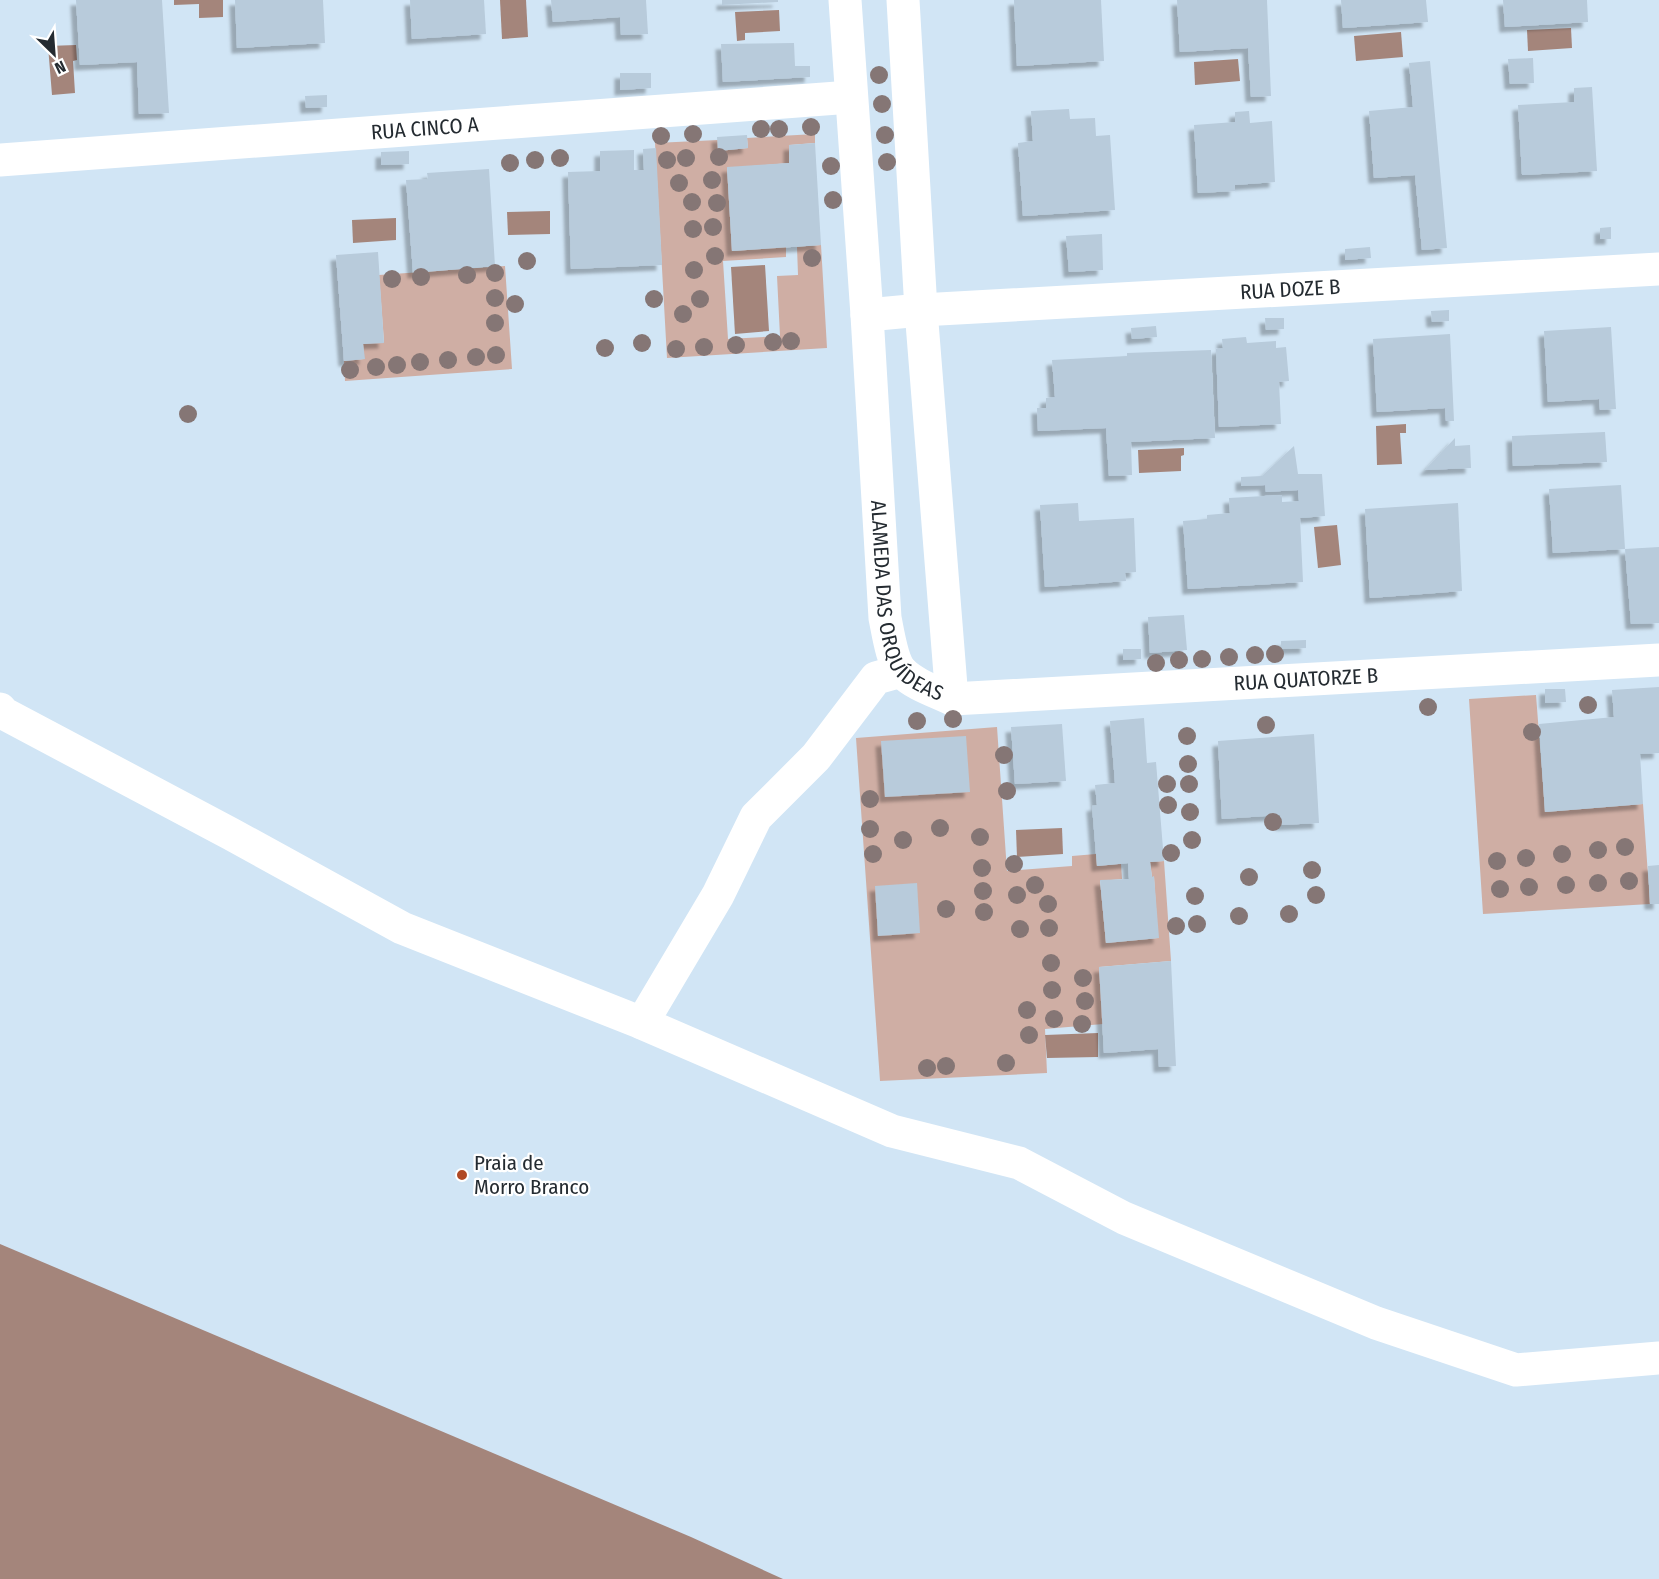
<svg xmlns="http://www.w3.org/2000/svg" width="1659" height="1579" viewBox="0 0 1659 1579" font-family="'Fira Sans Condensed',sans-serif">
<style>
.green{fill:#cfaea4}
.water{fill:#a4857b}
.building{fill:#b8cbdb;filter:url(#shadow)}
.lines{fill:none;stroke-linecap:round;stroke-linejoin:round}
.minor{stroke:#fff;stroke-width:33}
.tree{fill:#857675}
.poi-dot{fill:#b04924;stroke:#fff;stroke-width:2}
.labels{text-anchor:middle;dominant-baseline:central;stroke-width:4.5;stroke-linejoin:round;paint-order:stroke}
.street-label{font-size:21px;fill:#242b31;stroke:#fff}
.poi-label{font-size:21px;fill:#242b31;stroke:#fff;text-anchor:start}
</style>
<defs>
<filter id="shadow"><feDropShadow dx="-5.5" dy="5.5" stdDeviation="1.5" flood-color="#0004"/></filter>
</defs>
<rect width="100%" height="100%" fill="#d1e5f5"/>
<!-- green -->
<g class="green">
<path d="M815,134V143L789,145V163L727,168L732,251L786,247V257L723,261L728,339L780,336L777,276L798,275L797,247L821,245L827,348L667,358L655,143L718,140L719,151L748,148L747,138Z"/>
<path d="M505,266L512,369L345,381L344,361L364,359L363,344L384,342L379,275Z"/>
<path d="M1536,695L1545,812L1643,804L1650,904L1483,914L1469,699Z"/>
<path d="M997,727L1007,871L1072,866V856L1096,854L1097,866L1121,864L1122,879L1100,881L1106,943L1158,938L1154,877H1152L1150,862L1164,861L1171,961L1099,967L1103,1024L1045,1029L1047,1073L880,1081L856,738Z"/>
</g>
<!-- water -->
<g class="water">
<path d="M174,0H223V17L199,18V4L174,5Z"/>
<path d="M500,0H526L528,37L502,39Z"/>
<path d="M779,10L780,31L745,33V40L737,41L735,12Z"/>
<path d="M1571,28L1572,48L1528,51L1527,30Z"/>
<path d="M1401,32L1403,57L1356,61L1354,36Z"/>
<path d="M76,45L77,60L73,61L75,93L52,95L48,46Z"/>
<path d="M1238,59L1240,81L1195,85L1194,62Z"/>
<path d="M550,211V234L508,235L507,212Z"/>
<path d="M396,218V240L353,243L352,220Z"/>
<path d="M765,265L769,331L735,334L731,267Z"/>
<path d="M1406,424V433H1400L1402,464L1377,465L1376,426Z"/>
<path d="M1184,448V455L1181,456V471L1139,473L1138,450Z"/>
<path d="M1337,525L1341,565L1318,568L1314,527Z"/>
<path d="M1062,828L1063,854L1017,857L1016,830Z"/>
<path d="M1098,1033V1057L1047,1058L1045,1035Z"/>
<path d="M0,1244L691,1537L783,1579H0Z"/>
</g>
<!-- building -->
<g class="building">
<path d="M76,0H162L169,113L139,114L137,62L80,65Z"/>
<path d="M235,0H323L325,43L237,48Z"/>
<path d="M410,0H484L486,34L412,39Z"/>
<path d="M551,0H646L648,34L621,35L620,17L553,22Z"/>
<path d="M722,0H778V2L722,5Z"/>
<path d="M1014,0H1101L1104,61L1017,66Z"/>
<path d="M1177,0H1267L1271,96L1251,97L1248,48L1180,52Z"/>
<path d="M1341,0H1426L1428,22L1343,28Z"/>
<path d="M1503,0H1587L1588,22L1505,27Z"/>
<path d="M794,43L795,66H810V77L723,82L721,44Z"/>
<path d="M1533,58L1534,83L1510,84L1508,59Z"/>
<path d="M1430,61L1447,248L1422,250L1415,175L1374,178L1369,111L1413,107L1409,63Z"/>
<path d="M620,73H651V88L620,90Z"/>
<path d="M1592,87L1597,171L1522,175L1518,105L1574,102V88Z"/>
<path d="M327,95V107L306,108L305,96Z"/>
<path d="M1069,109L1070,119L1095,118L1096,136L1110,135L1115,210L1023,216L1018,143L1033,141L1031,111Z"/>
<path d="M1249,111L1250,123L1272,121L1275,182L1235,185V191L1198,193L1194,125L1235,122V112Z"/>
<path d="M747,135L748,148L718,151L717,137Z"/>
<path d="M815,143L821,245L732,251L727,167L789,163V145Z"/>
<path d="M656,148L662,265L571,269L568,172L600,171V151L634,150V170H644L643,149Z"/>
<path d="M409,151V164L381,165V152Z"/>
<path d="M489,169L495,266L413,273L406,180L428,179L427,173Z"/>
<path d="M1611,227V239H1600V228Z"/>
<path d="M1102,234L1103,270L1069,272L1066,236Z"/>
<path d="M1370,247L1371,258L1345,260V249Z"/>
<path d="M378,252L384,343L363,344L365,359L344,361L336,255Z"/>
<path d="M1449,310V321L1432,322L1431,311Z"/>
<path d="M1265,318H1284V329L1266,330Z"/>
<path d="M1156,326L1157,337L1132,339L1131,328Z"/>
<path d="M1611,327L1616,409L1600,410L1599,399L1548,402L1544,331Z"/>
<path d="M1450,334L1454,421H1446L1445,408L1377,412L1373,339Z"/>
<path d="M1246,337L1247,343L1276,341V348L1286,347L1289,381L1279,382L1281,424L1219,427L1216,349L1223,348L1222,339Z"/>
<path d="M1211,350L1215,438L1131,442L1132,475L1109,476L1106,428L1038,431L1037,408H1046V398L1055,397L1052,360L1127,356V353Z"/>
<path d="M1605,432L1607,462L1513,466L1512,436Z"/>
<path d="M1455,438V446L1470,445L1471,468L1425,470Z"/>
<path d="M1294,446L1298,474H1322L1325,516L1300,518L1303,582L1188,589L1183,521L1207,519V515L1230,513L1229,498L1282,495V502L1299,501L1298,490L1266,492L1265,485L1241,486V477L1262,476Z"/>
<path d="M1621,485L1625,549L1659,547V623L1631,624L1625,549L1553,553L1549,489Z"/>
<path d="M1078,503L1079,521L1134,518L1136,572L1125,573L1126,581L1045,587L1040,505Z"/>
<path d="M1458,503L1462,591L1370,598L1365,509Z"/>
<path d="M1184,615L1187,650L1150,653L1148,617Z"/>
<path d="M1306,640V648L1281,649V641Z"/>
<path d="M1123,649H1141V659L1123,660Z"/>
<path d="M1659,687V753L1640,754L1643,804L1545,812L1539,724L1614,717L1612,690Z"/>
<path d="M1545,689H1565L1566,702L1545,703Z"/>
<path d="M1144,718L1147,763L1156,762L1164,861L1150,862L1152,877L1154,876L1159,938L1106,943L1100,880L1129,879L1128,863L1097,866L1092,806L1097,805L1095,785L1115,783L1110,721Z"/>
<path d="M1062,724L1066,781L1015,784L1011,727Z"/>
<path d="M1314,734L1319,823L1281,825L1280,815L1222,819L1218,741Z"/>
<path d="M966,736L970,792L885,797L881,741Z"/>
<path d="M1659,865V904H1650L1648,866Z"/>
<path d="M917,883L920,933L878,936L875,886Z"/>
<path d="M1171,961L1176,1066L1159,1067L1158,1049L1104,1053L1099,967Z"/>
</g>
<g class="lines">
<!-- minor -->
<g class="minor">
<path id="s1" d="M845,0L867,315L885,618C888,632 892,662 902,672C915,685 935,691 952,699L1659,660"/>
<path d="M903,0L921,310L952,699"/>
<path id="s2" d="M0,160L851,97"/>
<path id="s3" d="M867,315L921,310L1659,269"/>
<path d="M901,671L876,678L816,757L756,817L718,895L642,1023L892,1131L1019,1163L1124,1218L1376,1323L1516,1370L1659,1358"/>
<path d="M0,709L3,713L231,834L402,928L642,1023"/>
</g>
</g>
<!-- trees -->
<g class="tree">
<circle cx="879" cy="75" r="9"/>
<circle cx="882" cy="104" r="9"/>
<circle cx="811" cy="127" r="9"/>
<circle cx="761" cy="129" r="9"/>
<circle cx="779" cy="129" r="9"/>
<circle cx="693" cy="134" r="9"/>
<circle cx="885" cy="135" r="9"/>
<circle cx="661" cy="136" r="9"/>
<circle cx="719" cy="157" r="9"/>
<circle cx="560" cy="158" r="9"/>
<circle cx="686" cy="158" r="9"/>
<circle cx="535" cy="160" r="9"/>
<circle cx="667" cy="160" r="9"/>
<circle cx="887" cy="162" r="9"/>
<circle cx="510" cy="163" r="9"/>
<circle cx="831" cy="166" r="9"/>
<circle cx="712" cy="180" r="9"/>
<circle cx="679" cy="183" r="9"/>
<circle cx="833" cy="200" r="9"/>
<circle cx="692" cy="202" r="9"/>
<circle cx="717" cy="203" r="9"/>
<circle cx="713" cy="227" r="9"/>
<circle cx="693" cy="229" r="9"/>
<circle cx="715" cy="256" r="9"/>
<circle cx="812" cy="258" r="9"/>
<circle cx="527" cy="261" r="9"/>
<circle cx="694" cy="270" r="9"/>
<circle cx="495" cy="273" r="9"/>
<circle cx="467" cy="275" r="9"/>
<circle cx="421" cy="277" r="9"/>
<circle cx="392" cy="279" r="9"/>
<circle cx="495" cy="298" r="9"/>
<circle cx="654" cy="299" r="9"/>
<circle cx="700" cy="299" r="9"/>
<circle cx="515" cy="304" r="9"/>
<circle cx="683" cy="314" r="9"/>
<circle cx="495" cy="323" r="9"/>
<circle cx="791" cy="341" r="9"/>
<circle cx="773" cy="342" r="9"/>
<circle cx="642" cy="343" r="9"/>
<circle cx="736" cy="345" r="9"/>
<circle cx="704" cy="347" r="9"/>
<circle cx="605" cy="348" r="9"/>
<circle cx="676" cy="349" r="9"/>
<circle cx="496" cy="355" r="9"/>
<circle cx="476" cy="357" r="9"/>
<circle cx="448" cy="360" r="9"/>
<circle cx="420" cy="362" r="9"/>
<circle cx="397" cy="365" r="9"/>
<circle cx="376" cy="367" r="9"/>
<circle cx="350" cy="370" r="9"/>
<circle cx="188" cy="414" r="9"/>
<circle cx="1275" cy="654" r="9"/>
<circle cx="1255" cy="655" r="9"/>
<circle cx="1229" cy="657" r="9"/>
<circle cx="1202" cy="659" r="9"/>
<circle cx="1179" cy="660" r="9"/>
<circle cx="1156" cy="663" r="9"/>
<circle cx="1588" cy="705" r="9"/>
<circle cx="1428" cy="707" r="9"/>
<circle cx="953" cy="719" r="9"/>
<circle cx="917" cy="721" r="9"/>
<circle cx="1266" cy="725" r="9"/>
<circle cx="1532" cy="732" r="9"/>
<circle cx="1187" cy="736" r="9"/>
<circle cx="1004" cy="755" r="9"/>
<circle cx="1188" cy="764" r="9"/>
<circle cx="1167" cy="784" r="9"/>
<circle cx="1189" cy="784" r="9"/>
<circle cx="1007" cy="791" r="9"/>
<circle cx="870" cy="799" r="9"/>
<circle cx="1168" cy="805" r="9"/>
<circle cx="1190" cy="812" r="9"/>
<circle cx="1273" cy="822" r="9"/>
<circle cx="940" cy="828" r="9"/>
<circle cx="870" cy="829" r="9"/>
<circle cx="980" cy="837" r="9"/>
<circle cx="903" cy="840" r="9"/>
<circle cx="1192" cy="840" r="9"/>
<circle cx="1625" cy="847" r="9"/>
<circle cx="1598" cy="850" r="9"/>
<circle cx="1171" cy="853" r="9"/>
<circle cx="873" cy="854" r="9"/>
<circle cx="1562" cy="854" r="9"/>
<circle cx="1526" cy="858" r="9"/>
<circle cx="1497" cy="861" r="9"/>
<circle cx="1014" cy="864" r="9"/>
<circle cx="982" cy="868" r="9"/>
<circle cx="1312" cy="870" r="9"/>
<circle cx="1249" cy="877" r="9"/>
<circle cx="1629" cy="881" r="9"/>
<circle cx="1598" cy="883" r="9"/>
<circle cx="1035" cy="885" r="9"/>
<circle cx="1566" cy="885" r="9"/>
<circle cx="1529" cy="887" r="9"/>
<circle cx="1500" cy="889" r="9"/>
<circle cx="983" cy="891" r="9"/>
<circle cx="1017" cy="895" r="9"/>
<circle cx="1316" cy="895" r="9"/>
<circle cx="1195" cy="896" r="9"/>
<circle cx="1048" cy="904" r="9"/>
<circle cx="946" cy="909" r="9"/>
<circle cx="984" cy="912" r="9"/>
<circle cx="1289" cy="914" r="9"/>
<circle cx="1239" cy="916" r="9"/>
<circle cx="1197" cy="924" r="9"/>
<circle cx="1176" cy="926" r="9"/>
<circle cx="1049" cy="928" r="9"/>
<circle cx="1020" cy="929" r="9"/>
<circle cx="1051" cy="963" r="9"/>
<circle cx="1083" cy="978" r="9"/>
<circle cx="1052" cy="990" r="9"/>
<circle cx="1085" cy="1001" r="9"/>
<circle cx="1027" cy="1010" r="9"/>
<circle cx="1054" cy="1019" r="9"/>
<circle cx="1082" cy="1024" r="9"/>
<circle cx="1029" cy="1035" r="9"/>
<circle cx="1006" cy="1063" r="9"/>
<circle cx="946" cy="1066" r="9"/>
<circle cx="927" cy="1068" r="9"/>
</g>
<!-- markers -->
<circle class="poi-dot" cx="462" cy="1175" r="6"/>
<g class="labels">
<!-- street labels -->
<g class="street-label">
<text stroke="none"><textPath href="#s2" startOffset="426">RUA CINCO A</textPath></text>
<text stroke="none"><textPath href="#s3" startOffset="424">RUA DOZE B</textPath></text>
<text stroke="none"><textPath href="#s1" startOffset="612">ALAMEDA DAS ORQUÍDEAS</textPath></text>
<text stroke="none"><textPath href="#s1" startOffset="1088">RUA QUATORZE B</textPath></text>
</g>
<!-- poi labels -->
<g class="poi-label">
<text x="474" y="1163">Praia de<tspan x="474" dy="24">Morro Branco</tspan></text>
</g>
</g>
<!-- north arrow -->
<g transform="translate(54 54) rotate(155)" stroke="#ffffff" stroke-width="4.5" paint-order="stroke">
<path d="M0-4.5L10 22L0 15L-10 22Z" fill="#242b31"/>
<text y="-9" font-size="16" font-weight="bold" text-anchor="middle" fill="#242b31">N</text>
</g>
</svg>
